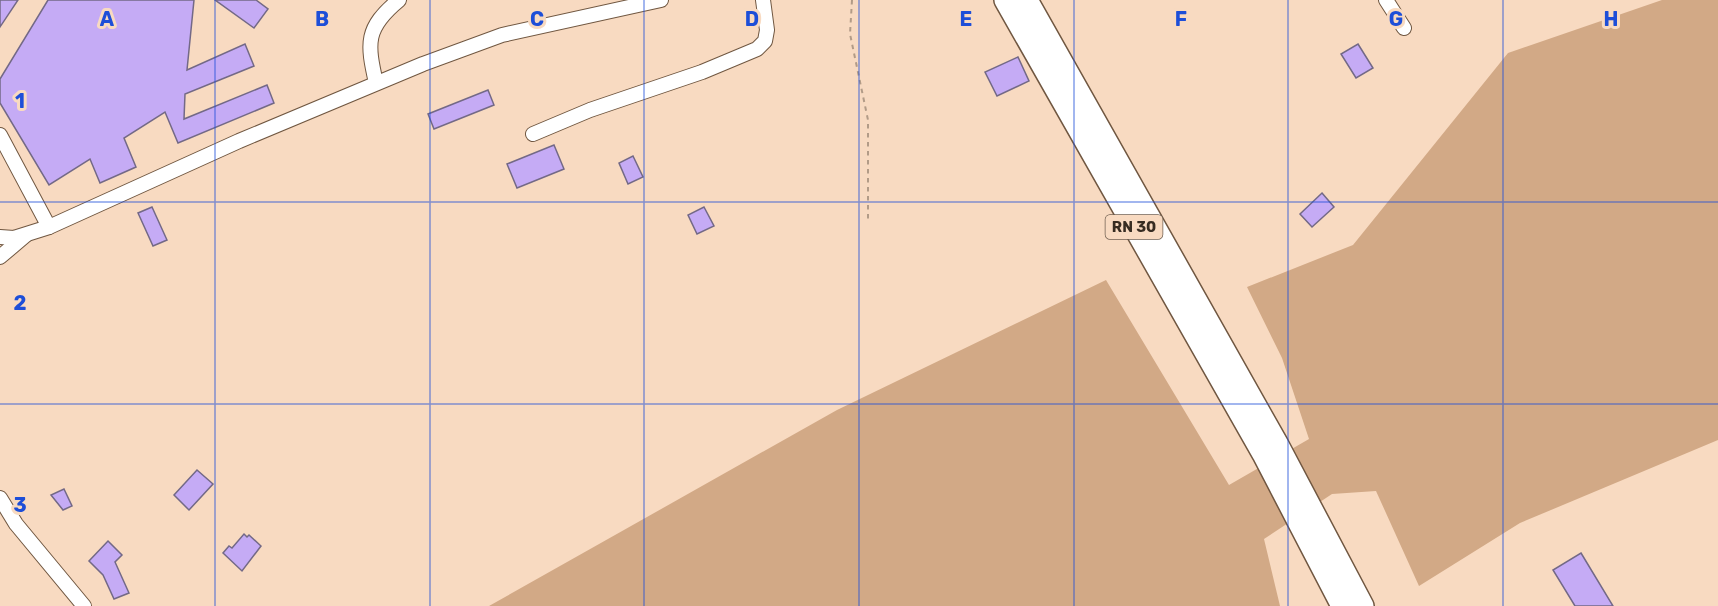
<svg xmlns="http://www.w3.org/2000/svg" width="1718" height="606" viewBox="0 0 1718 606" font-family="Rubik,sans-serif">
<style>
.green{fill:#d2a986}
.building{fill:#c5abf5;stroke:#736986;stroke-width:1.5}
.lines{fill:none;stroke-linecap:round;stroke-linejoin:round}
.street-casing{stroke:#705741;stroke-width:16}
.primary-casing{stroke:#705741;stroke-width:24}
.path{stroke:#b29b87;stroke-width:2;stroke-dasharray:4.5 4.5;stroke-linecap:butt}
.street{stroke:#fff;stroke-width:14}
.primary{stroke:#fff;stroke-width:21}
.grid{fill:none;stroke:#1d4ed8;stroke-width:1.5;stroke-opacity:0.55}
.labels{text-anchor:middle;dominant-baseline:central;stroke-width:6;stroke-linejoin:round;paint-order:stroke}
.shield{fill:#f8dac1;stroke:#716052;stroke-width:1.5}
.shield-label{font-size:15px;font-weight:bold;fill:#372c22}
.grid-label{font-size:20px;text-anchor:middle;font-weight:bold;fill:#1d4ed8;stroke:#f8dac1;stroke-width:6;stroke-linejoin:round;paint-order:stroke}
</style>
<rect width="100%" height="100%" fill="#f8dac1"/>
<!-- green -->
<path class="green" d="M1662,0H1718V440L1520,523L1419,586L1376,491L1332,494L1264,539L1280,606H489L837,410L1106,280L1229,485L1309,439L1282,358L1247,287L1353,245L1508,53Z"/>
<!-- building -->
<g class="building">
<path d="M0,0H18L0,27Z"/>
<path d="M48,0H194L187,70L245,44L254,66L185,94L184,119L267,85L274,103L178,143L165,112L124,138L136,167L100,183L90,159L49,185L0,103V79Z"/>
<path d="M215,0H256L268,9L254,28Z"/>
<path d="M1358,44L1373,68L1356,78L1341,54Z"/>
<path d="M1018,57L1029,81L997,96L985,72Z"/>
<path d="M488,90L494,105L434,129L428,114Z"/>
<path d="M554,145L564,169L517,188L507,164Z"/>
<path d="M633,156L643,177L628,184L619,163Z"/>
<path d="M1322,193L1334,207L1312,227L1300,214Z"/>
<path d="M152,207L167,240L153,246L138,213Z"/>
<path d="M704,207L714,226L697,234L688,215Z"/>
<path d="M197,470L213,484L189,510L174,495Z"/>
<path d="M64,489L72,506L63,510L51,495Z"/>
<path d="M244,534L247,537L249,535L261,546L242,571L223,553L229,546L232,548Z"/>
<path d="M108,541L122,555L115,562L129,593L114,599L103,575L89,561Z"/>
<path d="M1581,553L1613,606H1575L1553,570Z"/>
</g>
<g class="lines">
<defs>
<g id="street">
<path d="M1386,0L1404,28"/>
<path d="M376,83C367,43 365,28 399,0"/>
<path d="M533,134L590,110L702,72L757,49L765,41L767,30L763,0"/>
<path d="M0,135L49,227"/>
<path d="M0,237L14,238L49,227L239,141L423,64L502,35L661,0"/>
<path d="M0,257L26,235"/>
<path d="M0,498L16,524L84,606"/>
</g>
<g id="primary">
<path d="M1005,0L1263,454L1342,606"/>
<path d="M1027,0L1278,445L1363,606"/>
</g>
</defs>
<!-- street casing -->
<use href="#street" class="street-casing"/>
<!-- primary casing -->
<use href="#primary" class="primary-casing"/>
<!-- path -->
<path class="path" d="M852,0L850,34L868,120V223"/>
<!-- street -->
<use href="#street" class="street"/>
<!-- primary -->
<use href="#primary" class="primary"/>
</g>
<!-- grid -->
<path class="grid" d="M215,0V606M430,0V606M644,0V606M859,0V606M1074,0V606M1288,0V606M1503,0V606M0,202H1718M0,404H1718"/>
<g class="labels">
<!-- shield labels -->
<rect class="shield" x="1105.5" y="215" width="57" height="24" rx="4.5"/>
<g class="shield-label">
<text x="1134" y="227">RN 30</text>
</g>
</g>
<g class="grid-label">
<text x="107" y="26">A</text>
<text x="322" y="26">B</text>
<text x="537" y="26">C</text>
<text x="752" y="26">D</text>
<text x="966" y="26">E</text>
<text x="1181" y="26">F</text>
<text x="1396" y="26">G</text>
<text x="1611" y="26">H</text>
<text x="20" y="108">1</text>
<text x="20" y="310">2</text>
<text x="20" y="512">3</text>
</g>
</svg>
